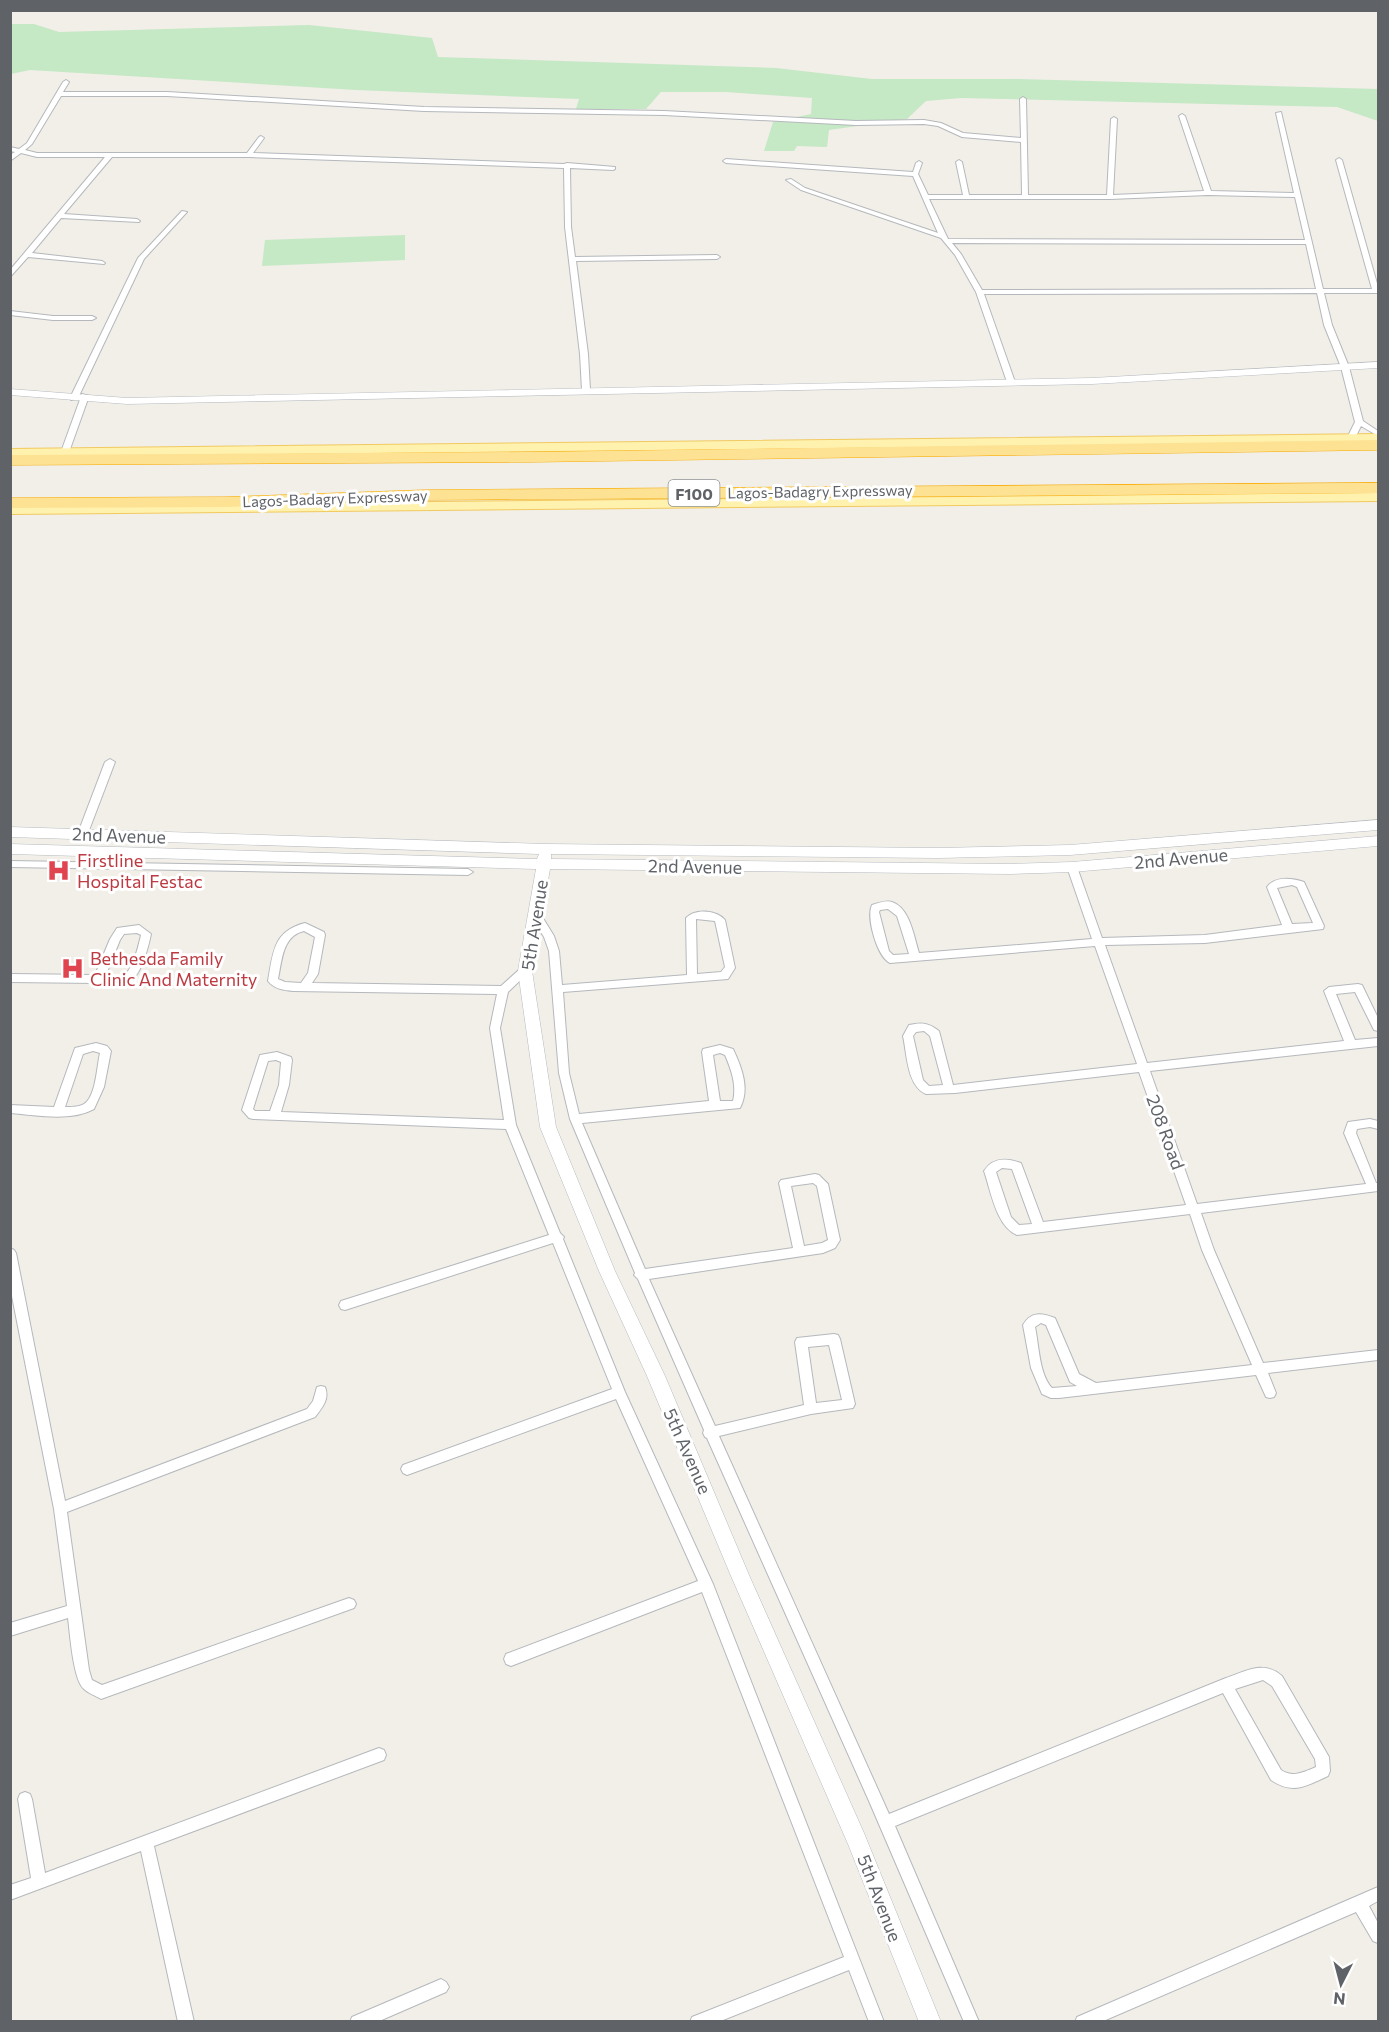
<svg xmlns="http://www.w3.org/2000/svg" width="1389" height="2032" viewBox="0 0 1389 2032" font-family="Commissioner,sans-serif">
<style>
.green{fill:#c5e8c5}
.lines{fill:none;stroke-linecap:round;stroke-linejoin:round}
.street-casing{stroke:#b5b8bc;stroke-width:2}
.secondary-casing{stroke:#b6babf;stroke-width:1}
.primary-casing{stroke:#f2c960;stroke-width:2}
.highway-casing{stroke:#f9ab00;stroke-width:1}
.street{fill:#fff;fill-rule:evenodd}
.secondary{fill:#fff;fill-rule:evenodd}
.primary{fill:#fff2af;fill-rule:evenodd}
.highway{fill:#fde293;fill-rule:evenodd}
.labels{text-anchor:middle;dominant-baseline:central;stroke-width:6;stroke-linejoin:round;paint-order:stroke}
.far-street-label{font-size:15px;fill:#5f6368;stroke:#fff}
.shield{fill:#fff;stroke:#8f9295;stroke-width:1.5}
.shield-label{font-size:16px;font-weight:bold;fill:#5f6368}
.street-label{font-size:18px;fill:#5f6368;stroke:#fff}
.health-label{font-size:18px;fill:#be3a42;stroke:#fff;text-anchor:start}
</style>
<rect width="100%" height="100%" fill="#f1efe8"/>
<!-- green -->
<g class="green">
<path d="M10,24H34L59,32L309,25L432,38L438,57L776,68L872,79H1018L1378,89V121L1337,107L961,98L926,101L907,119L829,130L827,147L797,146L794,151H764L773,122L811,114L812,98L726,92H661L646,109H576L579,99L356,90L30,70L11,74Z"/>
<path d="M405,235V260L262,266L265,240Z"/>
</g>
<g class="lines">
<defs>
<g id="street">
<path d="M66,80L69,82L63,92H167L424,107L664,111L856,121L924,120L941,123L963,133L1021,138L1020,99L1023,97L1026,99L1028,195H1107L1111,119L1114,117L1117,119L1113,195L1204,191L1179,116L1182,114L1185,116L1211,191L1294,193L1276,113L1281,112L1323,289H1372L1336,160L1339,158L1342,160L1378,287V293H1324L1332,325L1349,367L1363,421L1378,431V436L1361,426L1354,440H1351L1347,438L1355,422L1341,367L1324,325L1317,293L984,294L1015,382L1011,384L1007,382L976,292L955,255L941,238L801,190L786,180L791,179L805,188L938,233L913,176L726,163L723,161L726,159L913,172L916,163L919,161L922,163L918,174L928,195H963L956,162L959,160L962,162L969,195H1022L1021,142L962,137L938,126L924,124L856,125L664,115L424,111L167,96H61L32,144L25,150L37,153H247L259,137L261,136L264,138L253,153L564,164L567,163L615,167V169L613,170L570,168L571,227L575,257L717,255L720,257L717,259L576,261L588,354L590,390L586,392L582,390L580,354L565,227L564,168L249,157H112L64,214L137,219L140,221L139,222L61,218L32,253L102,261L105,263L104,264L28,257L10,277V270L105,157H37L21,153L10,161V155L15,152L10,151V147L19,149L27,143L63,82ZM1208,195L1295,197L1305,240L948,239L929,199H1110ZM952,243L1306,244L1316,289L982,290L961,254Z"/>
<path d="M182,211L187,212L144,259L78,398L71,400L70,398L138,258Z"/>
<path d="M10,311L53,316H92L96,318L92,320H53L10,315Z"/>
<path d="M82,394L89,396L69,452L65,454H62L61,452Z"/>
<path d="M110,759L115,762L88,833L86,835H80L78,833L105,762Z"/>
<path d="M10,861L468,869L473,872L468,875L10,867Z"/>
<path d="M1072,864L1077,867L1102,938L1205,935L1282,925L1267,887C1275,876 1292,878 1304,882L1324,926L1323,929L1205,943L1105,945L1147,1063L1344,1041L1324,991L1329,987L1358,984L1362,985L1378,1018V1031L1374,1030L1355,992L1336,994L1355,1040L1378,1038V1046L1150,1071L1197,1204L1366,1184L1344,1133L1348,1122L1370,1119L1378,1121V1129L1370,1127L1357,1129L1356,1133L1376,1183H1378V1191L1201,1213L1214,1250L1263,1363L1378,1350V1360L1268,1373L1276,1393L1274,1397L1270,1398L1266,1397L1256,1375L1059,1398H1051L1042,1394L1031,1368L1023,1325C1031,1311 1042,1313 1055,1318L1079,1374L1096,1383L1252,1365L1202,1250L1190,1214L1017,1235C996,1226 991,1191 984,1171C993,1157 1007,1158 1021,1163L1043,1222L1186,1205L1139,1072L955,1093L926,1094C907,1086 907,1054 903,1036L909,1025C922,1022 929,1023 939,1031L953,1085L1137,1064L1095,946L890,963C877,957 866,917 872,905C878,903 887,900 892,902C910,908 914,937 919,953L1092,939L1067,867ZM1292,885L1297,887L1313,923L1292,924L1277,888ZM888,909L897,916L909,954L893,955L889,951L879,912L880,910ZM924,1031L930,1036L943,1085L929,1086L923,1080L913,1036L916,1032ZM1002,1168L1012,1169L1032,1224L1019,1225L1011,1217L996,1172ZM1041,1323L1046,1325L1070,1382L1077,1386L1052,1388C1039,1374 1039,1345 1035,1327Z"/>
<path d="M534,909L538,910L554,936L559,951L562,985L687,975L686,918C695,908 717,910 725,920L735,968L728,979L563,992L569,1073L579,1114L709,1101L702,1052L703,1049L720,1045L733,1049C742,1068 750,1089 740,1108L582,1123L645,1269L793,1248L779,1183L781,1180L815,1174L819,1175L828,1184L840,1240L835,1248L823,1253L649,1279L715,1426L804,1405L795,1342L797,1338L834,1334L838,1335L840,1339L855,1404L853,1408L811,1414L719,1436L889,1814L1226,1678C1247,1671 1263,1660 1282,1676L1329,1757L1330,1771L1328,1776C1306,1786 1293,1795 1271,1780L1223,1693L895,1826L979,2022H964L869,1801L707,1438L705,1437L703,1433L704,1430L638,1279L634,1275L635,1273L570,1119L559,1073L549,951L544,937L529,913ZM696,919L715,921L725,967L721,972L697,974ZM720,1053L725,1055C731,1069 737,1085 733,1101H720L713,1055ZM813,1183L817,1186L828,1240L822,1243L804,1246L791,1186ZM829,1345L842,1400L816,1403L808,1347ZM1263,1680L1272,1686L1315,1759L1316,1767C1304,1772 1293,1778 1281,1770L1235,1689Z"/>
<path d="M305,923L324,932L325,935L318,974L312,983L501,986L521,968L525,967L530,971L508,992L500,1028L516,1125L560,1233L564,1237L563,1239L625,1392L713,1584L884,2022H869L849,1970L718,2022H690L692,2017L844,1957L702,1592L511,1666L506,1664L504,1659L506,1654L698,1581L616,1399L407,1475L403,1473L401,1469L403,1465L612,1389L553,1243L345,1310L341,1309L339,1305L341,1301L549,1235L506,1129L253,1119L249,1118L242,1110L260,1055L277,1052L291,1057L292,1060L289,1085L281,1112L504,1120L490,1028L497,994L293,991C284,990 274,989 268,981C273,953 273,931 305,923ZM304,931L315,937L308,973L301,983L285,982L278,979C282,961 282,936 304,931ZM276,1060L281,1062L279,1085L270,1111H255L253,1109L268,1061Z"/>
<path d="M139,925L151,934C145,962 134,1002 97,983L10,982V974L95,975L110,939L117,928ZM137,933L141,935C137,952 129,990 105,977L120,940L124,934Z"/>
<path d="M96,1043L107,1046L111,1051L104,1087L94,1109C70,1122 37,1115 10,1113V1105L54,1107L75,1048ZM93,1051L100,1053C97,1065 96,1097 84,1104C79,1107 71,1107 65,1107L83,1054Z"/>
<path d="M10,1248L14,1250L16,1253L65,1501L307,1409L313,1401L317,1387L321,1386L325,1387C330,1399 322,1408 315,1417L67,1512L89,1670L92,1680L102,1685L349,1598L354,1600L356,1604L354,1608L101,1699C96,1696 88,1693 84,1689C73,1680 70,1633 68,1618L10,1636V1623L67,1606L54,1509L10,1286Z"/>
<path d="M379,1748L384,1750L386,1755L384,1760L154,1846L194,2022H178L141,1851L10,1900V1885L31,1878L18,1799L20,1794L25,1792L30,1794L32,1799L45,1873Z"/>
<path d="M1378,1887V1901L1369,1906L1378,1923V1943L1373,1941L1356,1912L1101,2022H1075L1077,2017Z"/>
<path d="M441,1979L446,1982L449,1987L446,1992L377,2022H350L352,2017Z"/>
</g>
<g id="secondary">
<path d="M1378,362V368L1092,384L127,404L10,395V389L127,398L1092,378Z"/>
<path d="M1378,820V830L1070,855L938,858L551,854V859L1010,864L1072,862L1378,836V846L1072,872L1010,874L550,869L532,971L556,1127L615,1271L665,1376L749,1575L864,1833L941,2022H919L848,1844L731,1576L647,1376L599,1271L540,1127L518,971L536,869L10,854V844L537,859L539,854L10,837V827L545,844L938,848L1070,845Z"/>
</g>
<g id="primary">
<path d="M1378,434V442L10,457V449Z"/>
<path d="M1378,493V501L10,514V506Z"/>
</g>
<g id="highway">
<path d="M1378,440V450L531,462L10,465V455L531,452Z"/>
<path d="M1378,483V493L424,500L226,507L10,508V498L226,497L424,490Z"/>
</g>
</defs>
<!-- street casing -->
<use href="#street" class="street-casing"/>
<!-- secondary casing -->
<use href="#secondary" class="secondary-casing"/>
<!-- primary casing -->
<use href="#primary" class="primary-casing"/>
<!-- highway casing -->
<use href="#highway" class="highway-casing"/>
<!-- street -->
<use href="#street" class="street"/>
<!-- secondary -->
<use href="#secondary" class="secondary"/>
<!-- primary -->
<use href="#primary" class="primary"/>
<!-- highway -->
<use href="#highway" class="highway"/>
</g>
<!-- icons -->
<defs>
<symbol id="hospital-bare" viewBox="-9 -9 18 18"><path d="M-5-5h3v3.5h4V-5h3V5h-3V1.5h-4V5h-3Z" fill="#e0444e" stroke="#fff" stroke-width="2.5" paint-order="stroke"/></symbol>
</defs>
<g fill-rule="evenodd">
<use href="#hospital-bare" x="42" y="854" width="33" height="33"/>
<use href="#hospital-bare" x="56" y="952" width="33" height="33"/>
</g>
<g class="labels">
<!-- far-street labels -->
<g class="far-street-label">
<text transform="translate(820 491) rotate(-1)">Lagos-Badagry Expressway</text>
<text transform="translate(335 498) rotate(-2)">Lagos-Badagry Expressway</text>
</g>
<!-- shield labels -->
<rect class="shield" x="668.5" y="480" width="51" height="26" rx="4.5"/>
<g class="shield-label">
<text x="694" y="493">F100</text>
</g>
<!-- street labels -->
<g class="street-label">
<text transform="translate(119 835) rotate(2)">2nd Avenue</text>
<text transform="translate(1181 858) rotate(-5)">2nd Avenue</text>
<text transform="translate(695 866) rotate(1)">2nd Avenue</text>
<text transform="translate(534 925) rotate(-81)">5th Avenue</text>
<text transform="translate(1166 1132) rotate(70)">208 Road</text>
<text transform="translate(688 1451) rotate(66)">5th Avenue</text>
<text transform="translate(880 1898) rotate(69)">5th Avenue</text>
</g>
<!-- health labels -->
<g class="health-label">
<text x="77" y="860">Firstline<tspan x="77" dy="21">Hospital Festac</tspan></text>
<text x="90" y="958">Bethesda Family<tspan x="90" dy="21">Clinic And Maternity</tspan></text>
</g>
</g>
<!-- border -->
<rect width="1389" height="2032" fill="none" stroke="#5f6368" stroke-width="24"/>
<!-- north arrow -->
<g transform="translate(1341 1984) rotate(186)" stroke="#ffffff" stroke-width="4.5" paint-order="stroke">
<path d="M0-4.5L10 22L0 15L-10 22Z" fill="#5f6368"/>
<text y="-9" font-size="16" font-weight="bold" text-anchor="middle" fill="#5f6368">N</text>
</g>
</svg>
